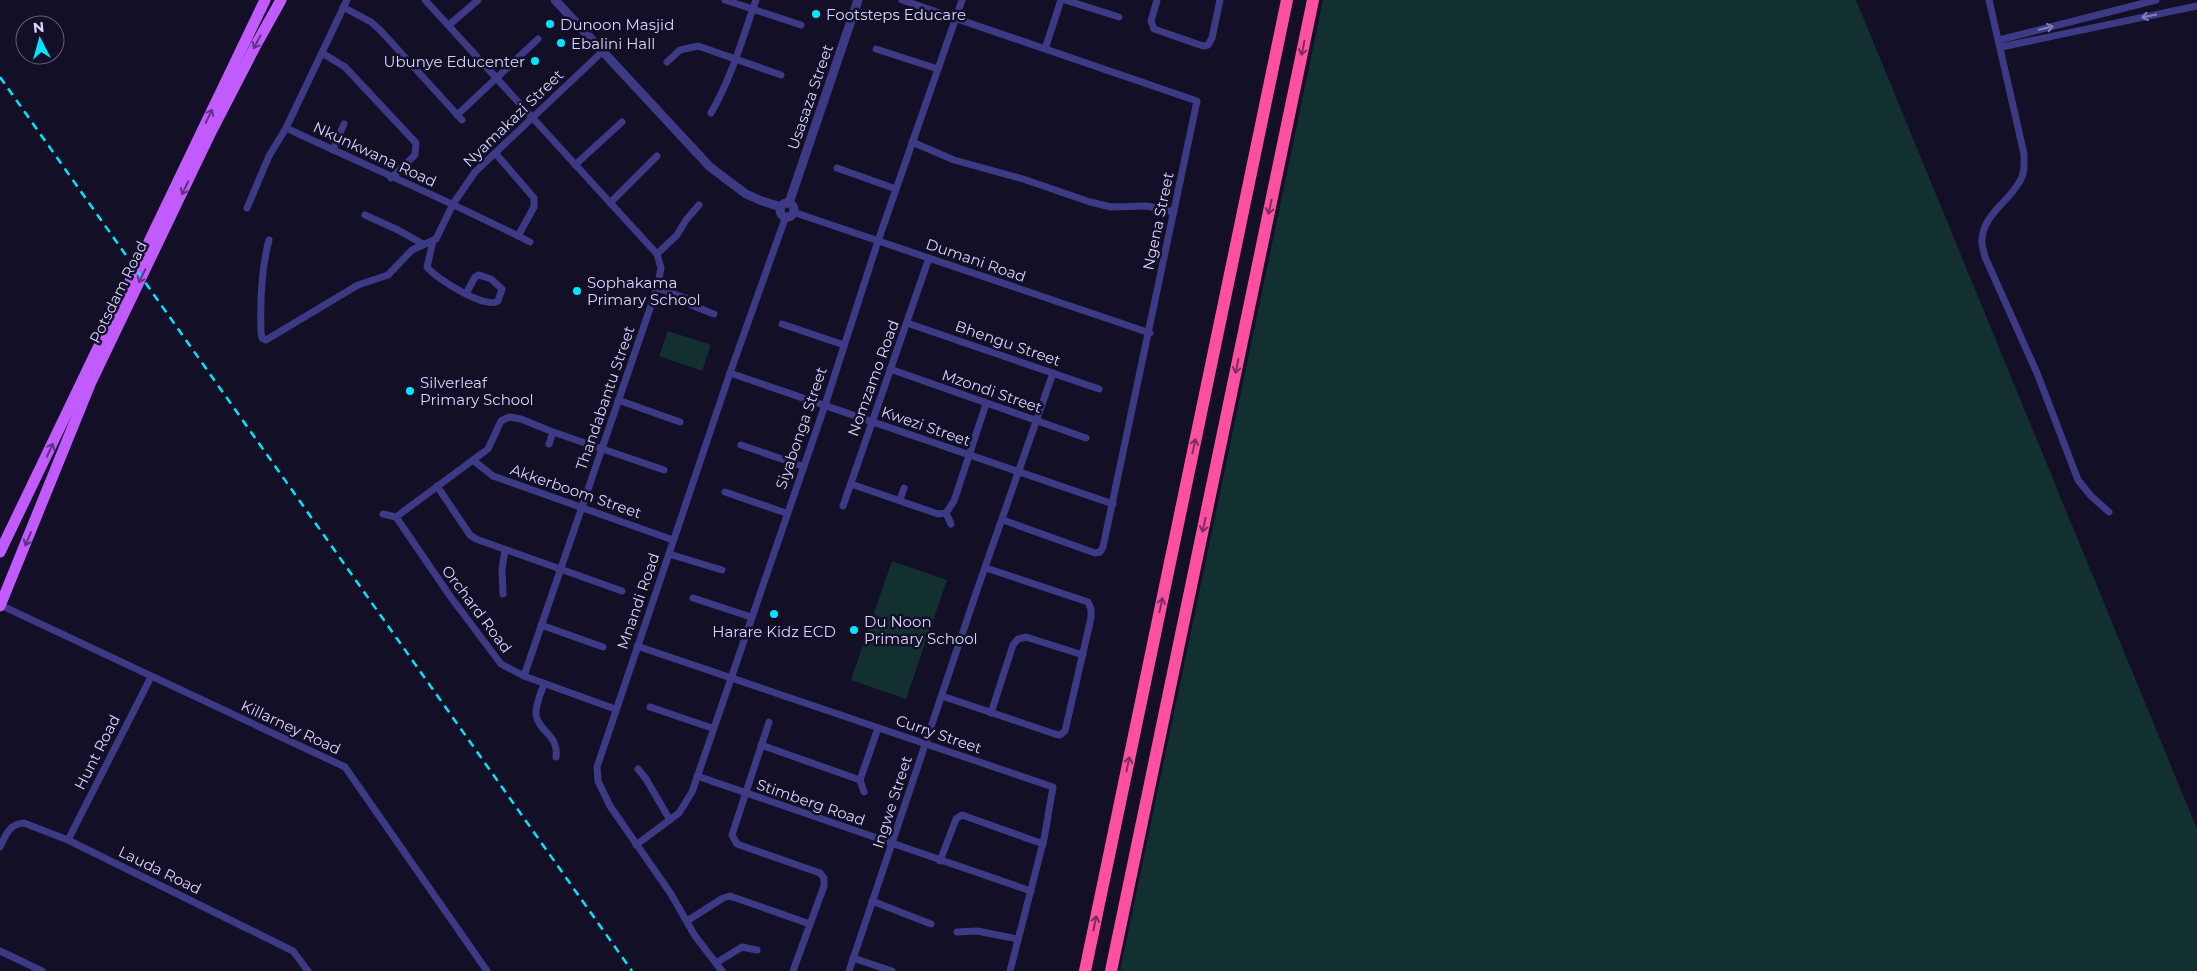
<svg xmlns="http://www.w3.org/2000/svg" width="2197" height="971" viewBox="0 0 2197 971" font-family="Montserrat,sans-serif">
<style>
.green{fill:#12302f}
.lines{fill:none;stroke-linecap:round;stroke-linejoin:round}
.minor{stroke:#3d3a85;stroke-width:7}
.tertiary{stroke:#3d3a85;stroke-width:9}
.primary{stroke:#c25bff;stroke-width:11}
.motorway{stroke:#ff4fa3;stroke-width:12}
.rail{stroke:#00e5ff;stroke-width:2.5;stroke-dasharray:8 6;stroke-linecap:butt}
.oneway{stroke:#837fbc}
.oneway2{stroke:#623188}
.oneway3{stroke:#7d2c5e}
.poi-dot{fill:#00e5ff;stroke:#130f26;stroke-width:2}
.labels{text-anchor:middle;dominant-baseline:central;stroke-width:5;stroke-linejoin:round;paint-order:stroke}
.poi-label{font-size:15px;fill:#d9d4ff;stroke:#130f26;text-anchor:start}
.street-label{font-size:15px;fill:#d9d4ff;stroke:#130f26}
</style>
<rect width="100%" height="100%" fill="#130f26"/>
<!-- green -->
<g class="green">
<path d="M1323,0H1856L2197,829V971H1120Z"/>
<path d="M668,331L711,345L702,371L659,356Z"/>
<path d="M892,561L947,580L906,699L851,680Z"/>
</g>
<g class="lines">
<!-- minor -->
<g class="minor">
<path d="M425,0L657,254L661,268L657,288L524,676"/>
<path d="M725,0L801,25"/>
<path d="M902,0L1197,101L1103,547L1100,552L1095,553L1003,520"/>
<path d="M1065,0L1119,17"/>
<path d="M1157,0L1151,21L1154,29L1203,46L1208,45L1212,38L1220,0"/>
<path d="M1989,0L2024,154C2024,162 2025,169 2022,177C2012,201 1981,214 1982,242C1982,247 1984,252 1985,257L2037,373L2078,480L2091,496L2109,512"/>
<path d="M343,7L371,22L381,31L462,120"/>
<path d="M449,25L478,0"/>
<path d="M1999,40L2156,0"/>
<path d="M2001,47L2197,6"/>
<path d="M876,49L938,69"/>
<path d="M1045,49L1061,0"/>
<path d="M322,53L345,67L416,143L415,155L391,178"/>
<path d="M667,62L680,50L698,46L781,75"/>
<path d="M711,113C732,77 742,39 756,0"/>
<path d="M457,115L538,39"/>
<path d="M286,128C367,166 450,201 530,242"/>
<path d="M912,142L954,160L1023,179L1090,202L1111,207L1147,206L1174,212"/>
<path d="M333,150L344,124"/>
<path d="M496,154L534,198V207L518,236"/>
<path d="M575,165L622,122"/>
<path d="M837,168L896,189"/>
<path d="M610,203L657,156"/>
<path d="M247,208L269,156L286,128L347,0"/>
<path d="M793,212L1150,333"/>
<path d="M365,215L398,230L423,244"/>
<path d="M269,240C261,270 260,301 261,332L262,338L266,340L358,285L388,275L412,250L436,239L453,204L475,172L603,51"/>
<path d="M433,241L427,267C435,278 486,310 498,301L502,289L491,279L479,275L475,277L466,294"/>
<path d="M657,254L677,235L686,220L699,205"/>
<path d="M657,288L688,299L691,305L714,314"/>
<path d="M907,323L1099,389"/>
<path d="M782,324L844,345"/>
<path d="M890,369L1086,438"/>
<path d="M730,373L1113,504"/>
<path d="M618,400L680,422"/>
<path d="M549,444L553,432"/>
<path d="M741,445L802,466"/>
<path d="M474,461L493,476L673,540"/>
<path d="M851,484L938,514L946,513L954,501L986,404"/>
<path d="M437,486L470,535L476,539L622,591"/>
<path d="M725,492L786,513"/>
<path d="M900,500L904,488"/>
<path d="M843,506L929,258"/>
<path d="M946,513L951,524"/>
<path d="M383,514L396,517"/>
<path d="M396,517L488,449L501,421L509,417L521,419L553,432L664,470"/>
<path d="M396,517L450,596L501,664L524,676L615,709"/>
<path d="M669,554L722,570"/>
<path d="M503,594L502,569L505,550"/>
<path d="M693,598L751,617"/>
<path d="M0,605L345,767L487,971"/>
<path d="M541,625L603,647"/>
<path d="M637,646L1053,787L1044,839L1010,971"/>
<path d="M544,684C541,693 535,705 536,715C539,732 559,735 556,757"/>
<path d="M942,696L1055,734L1060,735L1065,731L1091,618V609L1088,602L986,568"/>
<path d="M650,707L712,728"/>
<path d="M991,713L1013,645L1018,639L1026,637L1083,655"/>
<path d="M769,722L732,835L737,844L820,873L824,878V886L793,971"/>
<path d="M761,745L860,780L878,728"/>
<path d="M638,769L646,779L670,820"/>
<path d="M697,776L1031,891"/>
<path d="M860,780L864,792"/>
<path d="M68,840L151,677"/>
<path d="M636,845L679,813L692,792L825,405L878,241L962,0"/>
<path d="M0,847C6,835 9,824 24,823L68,840L293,951L308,971"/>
<path d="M940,861L956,819L962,815L1043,844"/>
<path d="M872,901L931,924"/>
<path d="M687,921L723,898L730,896L810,924"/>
<path d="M957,932L977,931L1018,939"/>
<path d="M0,951L42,971"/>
<path d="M853,958L892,971"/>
<path d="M716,963L742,947L757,950"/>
<path d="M722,971L695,936L671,894L610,806L598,781L597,767L730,373L786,216"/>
<path d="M849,971L976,593L1053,373"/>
</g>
<!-- tertiary -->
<g class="tertiary">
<path d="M555,0L710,167L746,194L762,201L781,207"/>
<path d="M789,203L858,0"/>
<circle cx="787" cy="210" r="7"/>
</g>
<!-- primary -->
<g class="primary">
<path d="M0,552L265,0"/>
<path d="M0,606L91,382L209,136L257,43L281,0"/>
</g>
<!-- motorway -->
<g class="motorway">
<path d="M1085,971L1287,0"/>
<path d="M1111,971L1313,0"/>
</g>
<!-- rail -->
<path class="rail" d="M0,77L632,971"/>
</g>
<!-- one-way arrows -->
<defs><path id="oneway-shaft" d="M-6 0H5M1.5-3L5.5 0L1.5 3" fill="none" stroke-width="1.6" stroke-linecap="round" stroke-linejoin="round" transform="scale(1.25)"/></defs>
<g class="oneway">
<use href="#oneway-shaft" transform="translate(2149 16) rotate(169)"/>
<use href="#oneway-shaft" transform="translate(2046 28) rotate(-14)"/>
</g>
<g class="oneway2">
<use href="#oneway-shaft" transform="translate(257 42) rotate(118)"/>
<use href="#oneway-shaft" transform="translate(209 116) rotate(-64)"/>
<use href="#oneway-shaft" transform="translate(185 188) rotate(116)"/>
<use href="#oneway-shaft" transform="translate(142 276) rotate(116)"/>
<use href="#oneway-shaft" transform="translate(50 450) rotate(-65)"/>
<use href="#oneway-shaft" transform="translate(28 539) rotate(113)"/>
</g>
<g class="oneway3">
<use href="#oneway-shaft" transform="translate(1303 48) rotate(102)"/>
<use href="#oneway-shaft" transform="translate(1270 207) rotate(102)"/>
<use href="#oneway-shaft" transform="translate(1237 366) rotate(102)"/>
<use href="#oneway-shaft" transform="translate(1194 446) rotate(-78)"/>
<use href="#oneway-shaft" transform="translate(1204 525) rotate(102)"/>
<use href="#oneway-shaft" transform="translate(1161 605) rotate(-78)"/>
<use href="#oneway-shaft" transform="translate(1128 764) rotate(-78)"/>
<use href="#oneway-shaft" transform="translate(1095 923) rotate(-78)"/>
</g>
<!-- markers -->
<g class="poi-dot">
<circle cx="816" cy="14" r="5"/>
<circle cx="550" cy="24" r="5"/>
<circle cx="561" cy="43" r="5"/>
<circle cx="535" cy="61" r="5"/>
<circle cx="577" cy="291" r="5"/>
<circle cx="410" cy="391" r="5"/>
<circle cx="774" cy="614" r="5"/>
<circle cx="854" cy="630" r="5"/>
</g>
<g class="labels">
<!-- poi labels -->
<g class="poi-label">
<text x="826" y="14">Footsteps Educare</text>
<text x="560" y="24">Dunoon Masjid</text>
<text x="571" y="43">Ebalini Hall</text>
<text x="525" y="61" text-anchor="end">Ubunye Educenter</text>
<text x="587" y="282">Sophakama<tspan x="587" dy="17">Primary School</tspan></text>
<text x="420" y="382">Silverleaf<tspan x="420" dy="17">Primary School</tspan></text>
<text x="864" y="621">Du Noon<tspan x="864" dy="17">Primary School</tspan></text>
<text x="774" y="631" text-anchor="middle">Harare Kidz ECD</text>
</g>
<!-- street labels -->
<g class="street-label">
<text transform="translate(810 97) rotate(-71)">Usasaza Street</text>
<text transform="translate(513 118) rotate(-44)">Nyamakazi Street</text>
<text transform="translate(375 154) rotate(25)">Nkunkwana Road</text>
<text transform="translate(1158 221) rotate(-78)">Ngena Street</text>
<text transform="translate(976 260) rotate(19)">Dumani Road</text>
<text transform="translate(118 292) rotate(-64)">Potsdam Road</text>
<text transform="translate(1008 343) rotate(19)">Bhengu Street</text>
<text transform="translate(873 378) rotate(-70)">Nomzamo Road</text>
<text transform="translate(992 391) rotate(19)">Mzondi Street</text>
<text transform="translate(605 398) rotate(-71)">Thandabantu Street</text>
<text transform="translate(926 426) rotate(19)">Kwezi Street</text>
<text transform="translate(801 428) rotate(-71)">Siyabonga Street</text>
<text transform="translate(576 491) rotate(19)">Akkerboom Street</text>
<text transform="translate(638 601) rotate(-71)">Mnandi Road</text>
<text transform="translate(477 609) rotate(53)">Orchard Road</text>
<text transform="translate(291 727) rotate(25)">Killarney Road</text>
<text transform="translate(939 734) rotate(19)">Curry Street</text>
<text transform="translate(97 752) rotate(-63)">Hunt Road</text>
<text transform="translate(811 802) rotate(19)">Stimberg Road</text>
<text transform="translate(892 802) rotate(-72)">Ingwe Street</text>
<text transform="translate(160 870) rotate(26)">Lauda Road</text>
</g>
</g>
<!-- north arrow -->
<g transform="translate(40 40) rotate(354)"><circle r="24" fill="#130f26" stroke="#625e7d"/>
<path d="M0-4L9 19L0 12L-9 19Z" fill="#00e5ff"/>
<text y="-8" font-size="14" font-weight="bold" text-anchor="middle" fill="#d9d4ff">N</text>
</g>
</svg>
